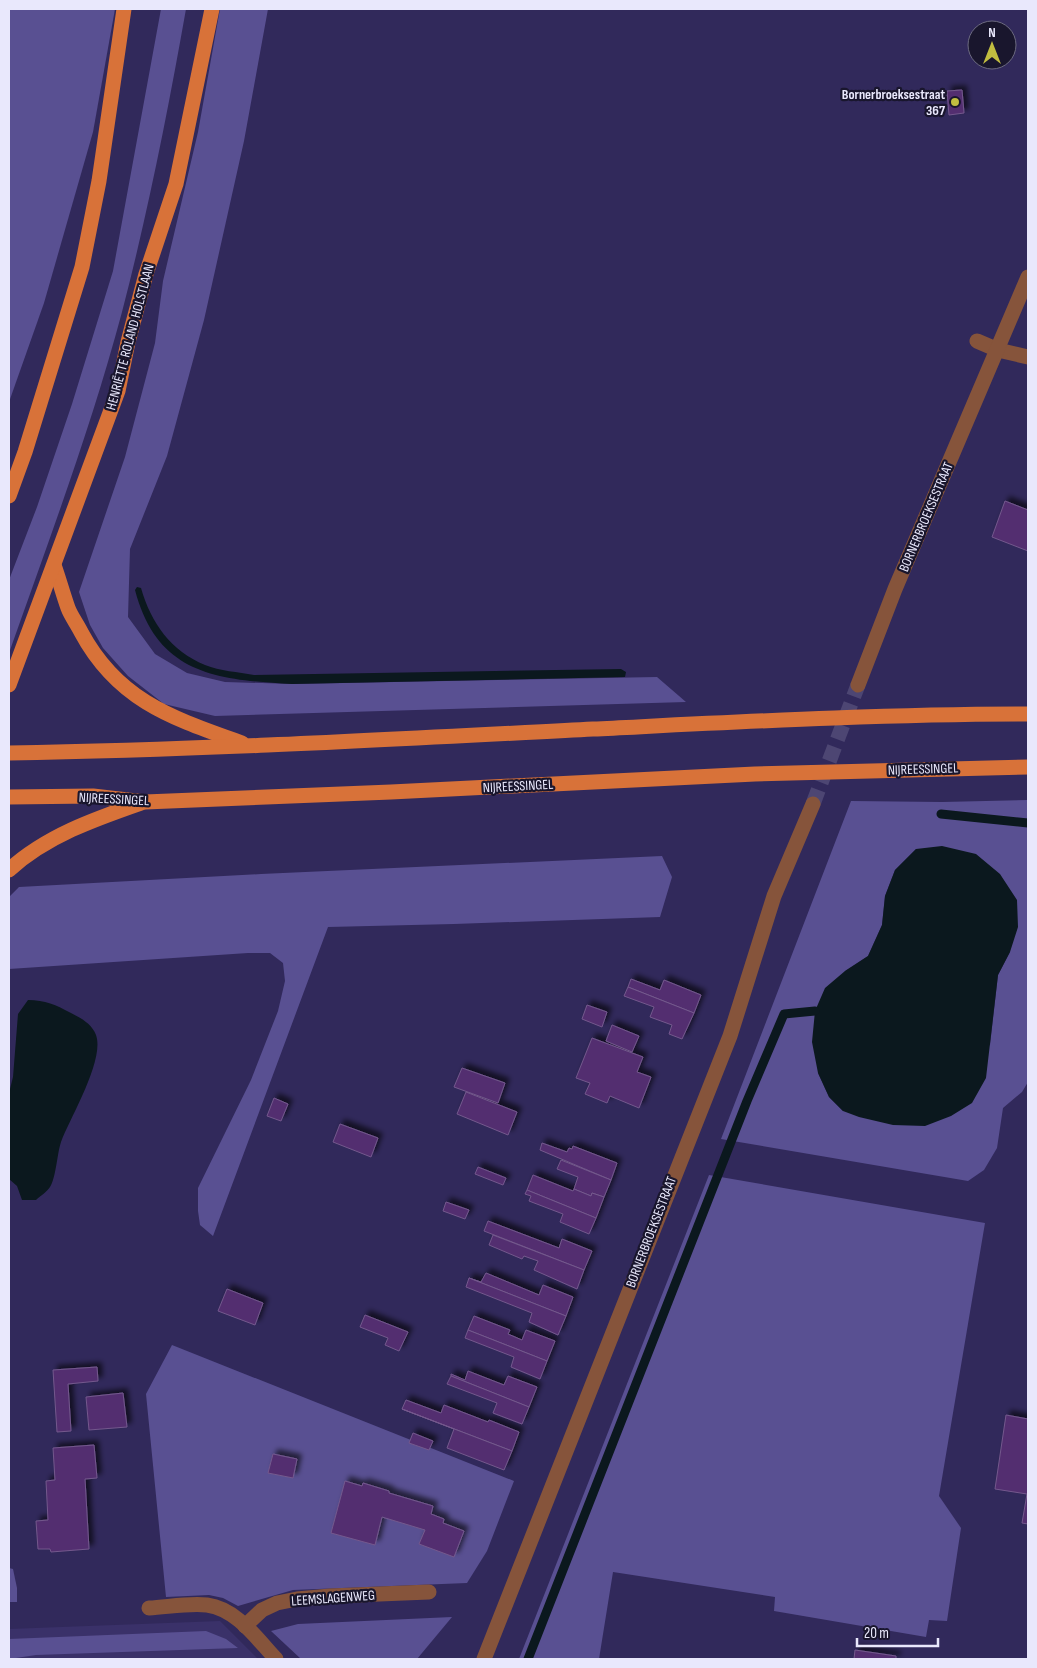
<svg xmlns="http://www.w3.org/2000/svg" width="1037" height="1668" viewBox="0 0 1037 1668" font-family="'Sofia Sans Condensed',sans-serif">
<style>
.built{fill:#3a3169}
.green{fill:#595092;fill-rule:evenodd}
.water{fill:#0b181e}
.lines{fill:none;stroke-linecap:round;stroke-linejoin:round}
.stream{stroke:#0b181e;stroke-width:9}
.building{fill:#522f6f;stroke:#74588d;filter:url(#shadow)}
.minor-tunnel{stroke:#4d4673;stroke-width:15;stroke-dasharray:15 8;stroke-linecap:butt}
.minor{stroke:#86543b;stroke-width:15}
.major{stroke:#d87239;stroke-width:15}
.poi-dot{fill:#c1bd40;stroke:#19162d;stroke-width:2}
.labels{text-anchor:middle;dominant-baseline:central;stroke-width:4.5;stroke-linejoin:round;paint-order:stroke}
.poi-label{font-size:14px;font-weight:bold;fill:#e9e8fc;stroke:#19162d;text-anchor:end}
.street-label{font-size:14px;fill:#e9e8fc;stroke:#19162d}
</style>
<defs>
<filter id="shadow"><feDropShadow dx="4.5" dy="-4.5" stdDeviation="2.5" flood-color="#0009"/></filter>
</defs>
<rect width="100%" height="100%" fill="#31295b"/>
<!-- built -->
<path class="built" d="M220,1621L258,1659H9V1629Z"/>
<!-- green -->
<g class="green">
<path d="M9,9H115L93,132L44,303L9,402Z"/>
<path d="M161,9H186C168,111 148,212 122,312C91,428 49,540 9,653V580L37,507L72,404L113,271Z"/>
<path d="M220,9H268L244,141L204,320L167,456L130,549L128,617L155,654L187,673L225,682L292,684L657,677L686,702L215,716L164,704L128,676L103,648L90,625L79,592L125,457L155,343L163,281L198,132Z"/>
<path d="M1028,800V1082L1022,1092L1003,1108L997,1148L984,1170L968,1181L721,1139L851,801L942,802ZM916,849L1010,952L998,975L990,1045L843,1111L829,1097L818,1073L845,971L868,956L882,925L885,896L895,870Z"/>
<path d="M662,856L672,877L660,917L454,924L328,927L213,1236L200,1225L198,1211V1188L251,1080L278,1011L285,981L283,963L270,953H248L9,969V897L19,887L261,874Z"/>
<path d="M709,1175L985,1223L939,1496L961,1528L947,1621L929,1620L926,1637L774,1611L775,1597L613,1572L599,1659H519Z"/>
<path d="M172,1345L514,1481L487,1551L467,1583L293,1590L238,1606L223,1598L209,1595L166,1597L146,1394Z"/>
<path d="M9,1568L13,1569L17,1588V1602H9Z"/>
<path d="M452,1617L417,1659H301L271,1631L298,1624Z"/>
<path d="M206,1631L226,1639L238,1648L36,1655L9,1659V1639Z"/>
</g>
<!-- water -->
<g class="water">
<path d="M137,587L141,588C151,623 171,651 205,665C220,671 238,672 254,675L621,669L626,672L625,677L292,684C216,680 157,674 135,590Z"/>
<path d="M942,846L976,854L1000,874L1017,900L1018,927L1010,952L998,975L986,1078L972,1103L951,1116L925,1126L893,1125L859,1117L843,1111L829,1097L818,1073L812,1042L815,1011L825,988L845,971L868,956L882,925L885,896L895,870L916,849Z"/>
<path d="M28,1000C45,1000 56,1005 71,1013C81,1018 92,1024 96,1035C105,1060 70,1118 61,1142C57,1154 56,1178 50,1187C47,1192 40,1196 36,1200H22L17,1186L9,1179V1093L13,1077L18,1014Z"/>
</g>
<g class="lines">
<!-- stream -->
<g class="stream">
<path d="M941,814L1028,823"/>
<path d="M528,1659L747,1101L784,1014L815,1011"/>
</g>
</g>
<!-- building -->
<g class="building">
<path d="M962,90L964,113L949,115L947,91Z"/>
<path d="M1005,501L1028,510V551L992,537Z"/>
<path d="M631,979L660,990L664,980L701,995L694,1013L628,987Z"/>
<path d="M628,987L694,1013L682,1039L669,1034L672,1025L650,1017L654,1007L624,996Z"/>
<path d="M587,1005L607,1012L602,1027L582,1019Z"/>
<path d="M612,1025L639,1036L632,1052L606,1041Z"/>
<path d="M592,1038L643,1057L637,1072L651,1077L639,1108L610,1096L607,1103L585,1094L590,1083L576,1078Z"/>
<path d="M462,1068L505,1083L498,1103L454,1087Z"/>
<path d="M466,1092L517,1112L508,1135L457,1114Z"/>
<path d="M274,1098L288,1104L281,1121L267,1116Z"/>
<path d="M340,1124L378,1138L371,1157L333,1142Z"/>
<path d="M542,1143L567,1152L569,1148L572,1149L573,1146L617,1163L611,1180L540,1150Z"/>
<path d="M561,1160L611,1180L604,1197L592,1193L591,1196L574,1189L578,1177L557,1169Z"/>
<path d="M478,1167L506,1178L503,1185L475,1174Z"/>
<path d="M533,1175L573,1191L574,1189L591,1196L592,1193L604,1197L596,1218L527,1190Z"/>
<path d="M527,1190L596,1218L589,1234L560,1222L563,1214L529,1201L531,1196L525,1194Z"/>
<path d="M446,1202L469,1210L465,1219L443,1211Z"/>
<path d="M488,1221L559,1248L562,1239L592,1251L584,1270L484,1231Z"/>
<path d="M493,1235L584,1270L577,1289L534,1270L538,1261L524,1256L522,1259L489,1245Z"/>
<path d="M486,1273L539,1295L543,1285L573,1297L566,1316L469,1278L481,1282Z"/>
<path d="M469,1278L566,1316L558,1335L529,1322L532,1313L466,1287Z"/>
<path d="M227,1289L263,1303L255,1325L218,1311Z"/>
<path d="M365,1315L408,1332L399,1351L385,1345L388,1338L360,1327Z"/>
<path d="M474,1316L510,1330L508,1334L522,1340L526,1330L555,1341L547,1361L468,1330Z"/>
<path d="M468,1330L547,1361L540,1379L511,1367L514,1357L465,1338Z"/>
<path d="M97,1367L98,1381L68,1384L71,1431L57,1432L53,1370Z"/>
<path d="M468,1371L504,1385L508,1376L537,1387L529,1407L451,1376V1374L465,1380Z"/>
<path d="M451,1376L529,1407L522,1424L493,1413L497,1403L447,1384Z"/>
<path d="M123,1393L127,1427L89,1430L86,1397Z"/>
<path d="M406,1400L441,1413L444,1405L488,1422L489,1420L519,1432L512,1451L402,1409Z"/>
<path d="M402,1409L512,1451L504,1470L447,1448L454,1429Z"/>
<path d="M1006,1415L1028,1419V1524L1022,1523L1027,1494L995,1489Z"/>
<path d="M413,1433L433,1441L429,1450L409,1443Z"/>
<path d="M94,1445L97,1478L85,1479L89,1549L51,1552L50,1549H38L36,1521L48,1520L46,1481L55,1480L53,1448Z"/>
<path d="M273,1454L297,1459L293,1478L268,1473Z"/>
<path d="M345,1481L362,1486L363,1483L389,1491V1493L433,1506L431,1514L444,1519L443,1523L464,1531L454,1557L419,1544L425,1530L382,1517L375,1545L331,1533Z"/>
<path d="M855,1650L896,1656V1659H854Z"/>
</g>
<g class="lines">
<!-- minor-tunnel -->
<path class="minor-tunnel" d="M813,804L858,685"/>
<!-- minor -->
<g class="minor">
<path d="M977,341L998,350L1028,357"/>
<path d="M858,685L895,589L1028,277"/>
<path d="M149,1608C168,1607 188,1603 207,1605C237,1609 257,1639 276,1659"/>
<path d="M245,1626L262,1610L277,1603L297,1599L330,1596L429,1592"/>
<path d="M484,1659L730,1036L774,896L813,804"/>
</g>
<!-- major -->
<g class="major">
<path d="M9,496L25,452L82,267L99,181L124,9"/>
<path d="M54,565C59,579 63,594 68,608C71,616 77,624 81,632C118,701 172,718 242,743"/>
<path d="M9,685L118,391L128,342L146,274L176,184L212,9"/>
<path d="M9,753C204,750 398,739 593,729C738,722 883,714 1028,714"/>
<path d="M9,797L93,796L145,802L391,792L755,774L1028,767"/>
<path d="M9,870C46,836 95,819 141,803"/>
</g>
</g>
<!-- markers -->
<circle class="poi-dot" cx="955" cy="102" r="5"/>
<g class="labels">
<!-- poi labels -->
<g class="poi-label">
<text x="945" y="94">Bornerbroeksestraat<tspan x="945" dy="16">367</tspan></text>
</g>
<!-- street labels -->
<g class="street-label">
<text transform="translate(130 337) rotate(-75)">HENRIËTTE ROLAND HOLSTLAAN</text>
<text transform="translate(926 517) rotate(-67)">BORNERBROEKSESTRAAT</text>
<text transform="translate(923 769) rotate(-2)">NIJREESSINGEL</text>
<text transform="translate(518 786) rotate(-3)">NIJREESSINGEL</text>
<text transform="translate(114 799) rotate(3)">NIJREESSINGEL</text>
<text transform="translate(651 1232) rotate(-69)">BORNERBROEKSESTRAAT</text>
<text transform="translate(333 1598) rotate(-4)">LEEMSLAGENWEG</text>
</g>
</g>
<!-- border -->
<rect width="1037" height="1668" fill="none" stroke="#e9e8fc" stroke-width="20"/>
<!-- north arrow -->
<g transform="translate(992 45)"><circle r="24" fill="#19162d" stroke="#6c6a80"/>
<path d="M0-4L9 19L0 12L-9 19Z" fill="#c1bd40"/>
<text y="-8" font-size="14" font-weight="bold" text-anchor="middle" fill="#e9e8fc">N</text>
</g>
<!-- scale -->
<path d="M857 1638v8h81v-8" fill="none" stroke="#e9e8fc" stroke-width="2.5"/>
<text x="864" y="1638" font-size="15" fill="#e9e8fc" stroke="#19162d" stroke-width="4" paint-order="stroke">20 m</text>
</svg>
